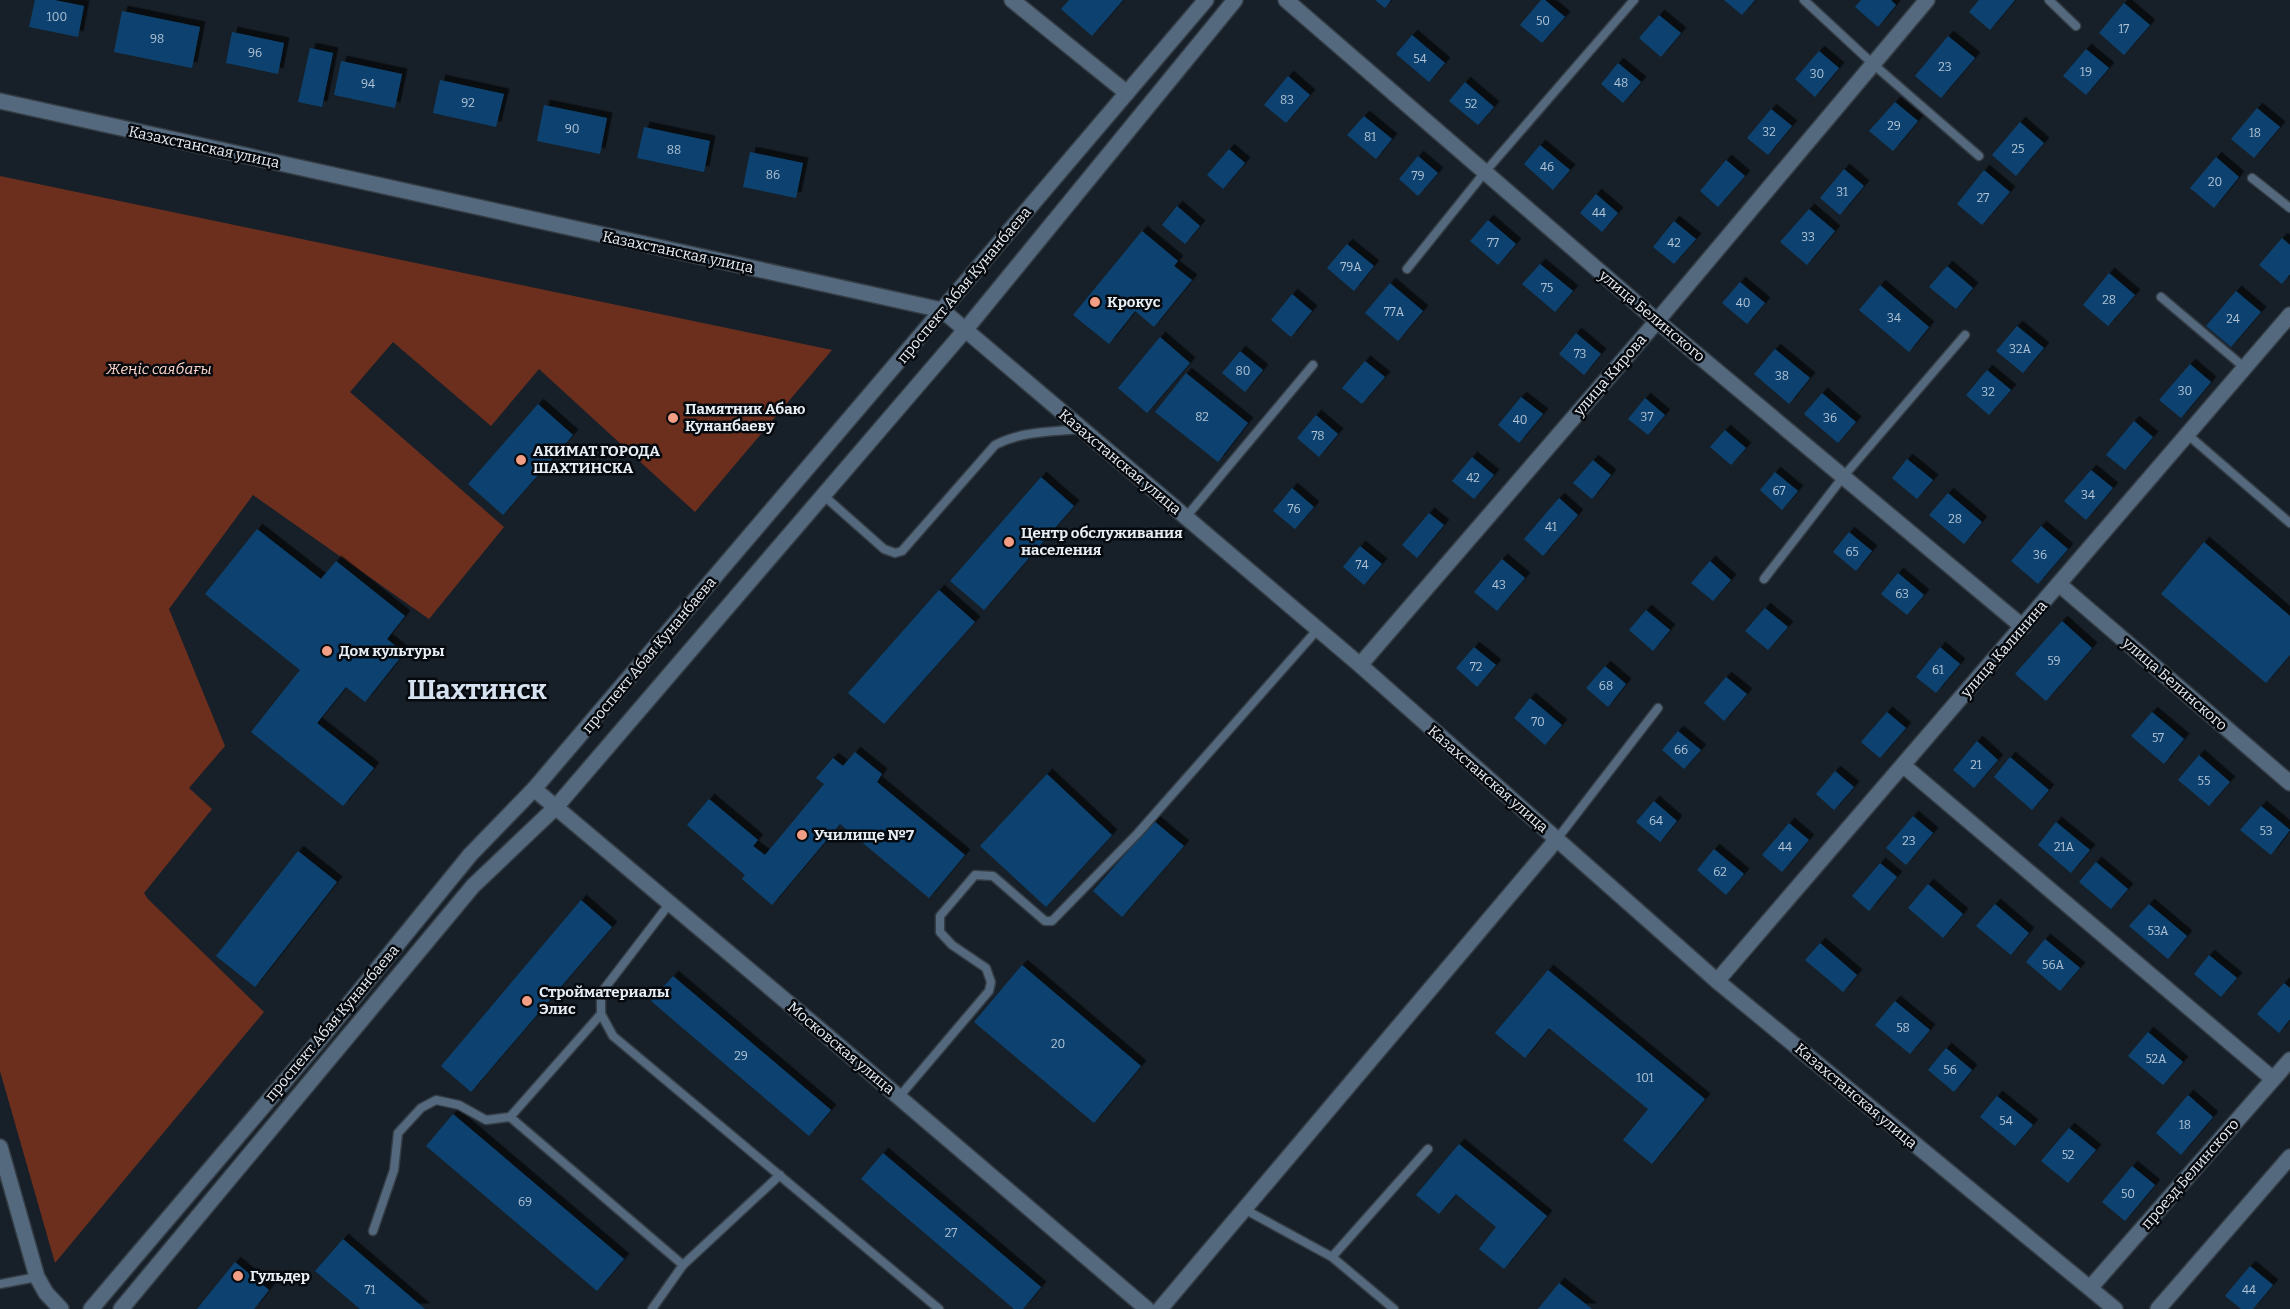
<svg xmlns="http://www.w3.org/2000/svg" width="2290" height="1309" viewBox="0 0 2290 1309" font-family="Bitter,serif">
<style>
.green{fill:#6c2f1d}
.building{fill:#0c436f;filter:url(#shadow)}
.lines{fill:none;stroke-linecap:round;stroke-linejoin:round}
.service-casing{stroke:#343d45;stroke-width:11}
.minor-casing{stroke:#343d45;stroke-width:18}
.service{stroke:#54697e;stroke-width:8}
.minor{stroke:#54697e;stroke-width:15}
.poi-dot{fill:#f39f85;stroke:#06090d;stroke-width:2}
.labels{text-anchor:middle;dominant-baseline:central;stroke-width:5;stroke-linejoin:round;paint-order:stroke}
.number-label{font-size:12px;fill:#b0c2d3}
.street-label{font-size:15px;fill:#e7edf4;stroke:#06090d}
.poi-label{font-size:15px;font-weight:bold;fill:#e7edf4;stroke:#06090d;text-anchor:start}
.park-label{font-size:15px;font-style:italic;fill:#fed5c8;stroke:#06090d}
.town-label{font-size:27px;font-weight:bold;fill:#d5e1ee;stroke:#06090d}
</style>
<defs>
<filter id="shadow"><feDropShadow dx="5.5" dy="-5.5" stdDeviation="0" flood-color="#0009"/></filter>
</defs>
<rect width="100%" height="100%" fill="#172029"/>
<!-- green -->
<path class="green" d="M0,176L832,350L695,512L539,369L491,426L393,342L350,392L504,527L429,619L253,495L169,609L225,746L189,788L212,809L144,893L148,899L264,1012L55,1263L0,1071Z"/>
<!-- building -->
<g class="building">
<path d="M35,0H54L84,6L78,37L29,27Z"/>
<path d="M1069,0H1123L1092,36L1061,9Z"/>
<path d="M1375,0H1391L1385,8Z"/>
<path d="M1541,0H1545L1565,17L1542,43L1520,25Z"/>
<path d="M1724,0H1755L1742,15Z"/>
<path d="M1861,0H1891L1896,5L1878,27L1855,7Z"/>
<path d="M1979,0H2015L1990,30L1969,12Z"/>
<path d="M2124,3L2150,25L2124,55L2099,33Z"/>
<path d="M122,11L200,27L192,68L114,52Z"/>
<path d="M1659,15L1681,33L1661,57L1639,38Z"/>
<path d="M232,32L284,43L278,74L226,63Z"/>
<path d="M1412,35L1445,63L1429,82L1396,54Z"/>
<path d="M1948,36L1975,58L1941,98L1915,76Z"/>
<path d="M310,48L333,53L322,107L298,102Z"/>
<path d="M2086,49L2109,68L2086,95L2063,76Z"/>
<path d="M1819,51L1839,68L1815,97L1795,79Z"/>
<path d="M341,61L402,74L395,108L334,95Z"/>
<path d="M1618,63L1641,82L1623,103L1601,84Z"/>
<path d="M1288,76L1310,95L1286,123L1264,105Z"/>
<path d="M440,80L504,94L496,127L433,113Z"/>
<path d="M1465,82L1494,107L1478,125L1449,101Z"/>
<path d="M1895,102L1918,121L1893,151L1869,131Z"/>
<path d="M544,105L607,118L600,154L537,141Z"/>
<path d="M2257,108L2280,127L2254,158L2231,139Z"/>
<path d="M1771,109L1792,126L1768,155L1747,138Z"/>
<path d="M1364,116L1392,139L1376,159L1347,135Z"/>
<path d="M2020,122L2044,143L2016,176L1992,155Z"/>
<path d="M644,127L710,141L704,172L637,158Z"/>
<path d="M1540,145L1570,170L1553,190L1524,164Z"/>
<path d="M1229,149L1245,163L1223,189L1207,175Z"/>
<path d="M750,152L803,163L796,198L743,187Z"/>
<path d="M1418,156L1438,173L1418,196L1399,179Z"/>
<path d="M2216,157L2239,177L2214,208L2190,188Z"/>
<path d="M1726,160L1745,176L1718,207L1700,191Z"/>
<path d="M1844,169L1864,186L1840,215L1820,198Z"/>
<path d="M1984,170L2010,192L1982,225L1957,204Z"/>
<path d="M1596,194L1618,213L1602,232L1580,213Z"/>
<path d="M1177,206L1200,226L1185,244L1162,225Z"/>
<path d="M1809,209L1835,231L1807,265L1780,242Z"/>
<path d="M1488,220L1516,244L1498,265L1470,241Z"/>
<path d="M1674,221L1696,239L1674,264L1653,247Z"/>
<path d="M1142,231L1178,261L1174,266L1192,280L1154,327L1135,311L1109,344L1073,315Z"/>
<path d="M2282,238L2290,245V274L2282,284L2259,265Z"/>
<path d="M1347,244L1374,266L1354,291L1327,268Z"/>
<path d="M1540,264L1573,291L1555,312L1522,284Z"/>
<path d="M1947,266L1973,288L1956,309L1929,287Z"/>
<path d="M2109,273L2135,295L2108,326L2083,305Z"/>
<path d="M1740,282L1765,303L1747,324L1722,303Z"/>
<path d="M1390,283L1423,311L1398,341L1365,313Z"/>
<path d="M1880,285L1929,327L1909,352L1859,310Z"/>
<path d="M2236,291L2261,312L2231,347L2206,326Z"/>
<path d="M1292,294L1312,311L1291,337L1271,320Z"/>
<path d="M2017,326L2044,348L2023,373L1996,351Z"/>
<path d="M1576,333L1601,354L1584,375L1559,354Z"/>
<path d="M1160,337L1190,363L1147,413L1118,388Z"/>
<path d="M1775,349L1810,378L1789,404L1754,374Z"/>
<path d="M1240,351L1263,370L1245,392L1222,373Z"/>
<path d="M1365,361L1385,377L1362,404L1342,388Z"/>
<path d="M2190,364L2211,382L2181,418L2159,400Z"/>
<path d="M1987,370L2011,390L1989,415L1966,395Z"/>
<path d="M1186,373L1248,423L1218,462L1155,412Z"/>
<path d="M1822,393L1856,422L1838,443L1804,414Z"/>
<path d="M1521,397L1543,414L1519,443L1498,425Z"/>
<path d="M1645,398L1665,415L1648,435L1628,419Z"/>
<path d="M538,404L573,435L503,515L468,484Z"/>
<path d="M1316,415L1338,434L1319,457L1297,438Z"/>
<path d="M2134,421L2153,437L2125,470L2106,455Z"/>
<path d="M1725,430L1746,448L1731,465L1710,447Z"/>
<path d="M1472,457L1494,475L1474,499L1452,481Z"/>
<path d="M1907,459L1933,480L1917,499L1892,478Z"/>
<path d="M1593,460L1611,475L1592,499L1573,483Z"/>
<path d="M2091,470L2113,488L2086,520L2064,501Z"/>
<path d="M1775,472L1798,491L1782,510L1760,490Z"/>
<path d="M1041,477L1074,506L984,610L950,581Z"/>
<path d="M1292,488L1314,507L1295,529L1273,511Z"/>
<path d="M1948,493L1982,522L1964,544L1929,515Z"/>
<path d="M1559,498L1578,515L1543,556L1524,539Z"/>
<path d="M1429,513L1444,525L1417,558L1402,545Z"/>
<path d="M2041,526L2068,549L2038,584L2011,561Z"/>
<path d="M257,529L321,579L336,561L405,616L387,639L404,653L365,702L346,687L317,723L374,768L343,806L251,732L300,670L205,594Z"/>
<path d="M1849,532L1872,551L1856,571L1833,552Z"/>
<path d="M2204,542L2290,616V655L2266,683L2161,594Z"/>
<path d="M1360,546L1382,564L1364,585L1343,567Z"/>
<path d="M1502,559L1525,578L1497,611L1474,592Z"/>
<path d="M1710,561L1731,580L1713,601L1691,583Z"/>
<path d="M1898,573L1924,595L1907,615L1881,594Z"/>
<path d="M939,590L975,622L884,724L848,693Z"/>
<path d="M1765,608L1788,627L1768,650L1745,631Z"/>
<path d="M1646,610L1670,630L1653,651L1629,630Z"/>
<path d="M2062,621L2092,648L2046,701L2015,674Z"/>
<path d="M1474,647L1496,665L1477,687L1456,668Z"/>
<path d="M1940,647L1960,664L1936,693L1916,677Z"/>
<path d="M1605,666L1626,684L1608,707L1586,688Z"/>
<path d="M1726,677L1747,694L1724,721L1704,703Z"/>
<path d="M1530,698L1562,725L1545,745L1514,718Z"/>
<path d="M1887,712L1906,728L1880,758L1861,742Z"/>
<path d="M2152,712L2184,739L2164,764L2131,736Z"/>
<path d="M1678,731L1701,750L1684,769L1662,750Z"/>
<path d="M1977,741L1998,760L1974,788L1953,770Z"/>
<path d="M855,752L882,774L877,782L965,855L929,898L840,824L772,905L742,879L745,875L687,825L709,799L758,840L753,846L765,855L824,784L816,778L833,758L843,766Z"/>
<path d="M2199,755L2230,782L2209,806L2178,780Z"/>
<path d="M2010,757L2049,790L2032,810L1994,777Z"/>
<path d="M1835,771L1854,787L1834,810L1816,794Z"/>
<path d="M1047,774L1112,835L1046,907L980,846Z"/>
<path d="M1654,801L1677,821L1660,842L1636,822Z"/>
<path d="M2261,806L2290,830L2271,855L2240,830Z"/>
<path d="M1913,816L1933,833L1906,865L1886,848Z"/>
<path d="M1154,821L1184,846L1122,917L1093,891Z"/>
<path d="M2056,822L2090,850L2071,873L2038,845Z"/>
<path d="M1789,823L1809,840L1782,872L1762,855Z"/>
<path d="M1714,849L1744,874L1726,895L1697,870Z"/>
<path d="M298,851L337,882L255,987L216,956Z"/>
<path d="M2096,862L2128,889L2111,909L2079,882Z"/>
<path d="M1880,863L1897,877L1869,911L1852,896Z"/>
<path d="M1928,884L1963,914L1943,938L1908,908Z"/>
<path d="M581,900L612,927L471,1092L441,1066Z"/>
<path d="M1995,904L2029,933L2011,955L1976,926Z"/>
<path d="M2149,904L2187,936L2168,959L2129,926Z"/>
<path d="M2045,939L2080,968L2060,991L2026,962Z"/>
<path d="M1820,943L1857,975L1843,992L1805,960Z"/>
<path d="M2209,955L2237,978L2221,997L2194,974Z"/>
<path d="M1022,965L1141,1066L1094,1123L974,1022Z"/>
<path d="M1548,970L1705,1099L1652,1164L1623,1140L1648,1109L1549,1028L1525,1058L1495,1033Z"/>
<path d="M673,976L831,1110L809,1136L651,1001Z"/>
<path d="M2284,983L2290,988V1019L2279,1033L2257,1014Z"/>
<path d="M1895,1001L1930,1030L1910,1054L1875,1025Z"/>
<path d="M2148,1032L2183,1062L2163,1085L2128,1056Z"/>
<path d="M1946,1048L1972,1070L1954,1092L1928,1070Z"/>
<path d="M2188,1095L2213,1117L2181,1155L2156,1133Z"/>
<path d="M1997,1096L2033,1125L2015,1146L1980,1117Z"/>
<path d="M453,1114L624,1259L597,1291L426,1146Z"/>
<path d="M2069,1128L2096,1150L2068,1183L2041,1161Z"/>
<path d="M1459,1144L1547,1216L1504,1269L1479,1249L1496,1227L1456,1194L1439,1214L1416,1195Z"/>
<path d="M883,1153L1041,1287L1023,1309H1014L861,1179Z"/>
<path d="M2132,1166L2155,1185L2125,1221L2102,1202Z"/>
<path d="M343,1239L425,1309H360L315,1271Z"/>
<path d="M235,1262L269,1290L254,1309H197Z"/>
<path d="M2250,1266L2273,1285L2253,1309H2241L2225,1296Z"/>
<path d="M1559,1283L1592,1309H1538Z"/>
</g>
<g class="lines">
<defs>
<g id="service">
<path d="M1804,0L1873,64L1979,156"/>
<path d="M2049,0L2076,26"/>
<path d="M2252,178L2290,208"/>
<path d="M1407,269L1485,172L1634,0"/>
<path d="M2161,297L2245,368"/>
<path d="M2188,435L2290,523"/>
<path d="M823,495L884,549L895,553L902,551L995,445C1021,431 1052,432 1081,429"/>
<path d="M1186,517L1313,365"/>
<path d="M1764,579L1843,477L1965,335"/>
<path d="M1557,839L1658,708"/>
<path d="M670,903L601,993V1014L613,1036L939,1309"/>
<path d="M899,1097L989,991L991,982L986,968L952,945L940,932V916L975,875L993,876L1045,921H1052L1138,833L1318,629"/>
<path d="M510,1117L683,1265L652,1309"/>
<path d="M1244,1209L1332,1257L1394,1309"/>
<path d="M373,1231L394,1170L398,1133L421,1108L436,1100L459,1105L486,1120L510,1117L601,1014"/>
<path d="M1332,1257L1428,1149"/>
<path d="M683,1265L780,1175"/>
<path d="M0,1284L37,1277"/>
</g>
<g id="minor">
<path d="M1012,0L1127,93"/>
<path d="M1286,0L1657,321L2023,627"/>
<path d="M0,101L942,310L1360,665L1717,981L2115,1309"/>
<path d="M2060,585L2290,783"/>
<path d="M1360,665L1657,321L1927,0"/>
<path d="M1904,766L2273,1079"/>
<path d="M534,789L818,1028L1147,1309"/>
<path d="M1717,981L2290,315"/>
<path d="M0,1147L37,1277L46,1293L61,1309"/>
<path d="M2090,1288L2290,1060"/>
<path d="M91,1309L313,1048L470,855L534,789L1206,0"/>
<path d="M121,1309L473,886L556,807L966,329L1235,0"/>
<path d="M1160,1309L1557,839"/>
<path d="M2158,1309L2290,1157"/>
</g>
</defs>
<!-- service casing -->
<use href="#service" class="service-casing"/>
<!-- minor casing -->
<use href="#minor" class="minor-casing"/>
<!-- service -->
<use href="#service" class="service"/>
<!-- minor -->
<use href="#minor" class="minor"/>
</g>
<!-- markers -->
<g class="poi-dot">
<circle cx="1095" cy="302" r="6"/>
<circle cx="673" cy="418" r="6"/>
<circle cx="521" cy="460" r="6"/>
<circle cx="1009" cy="542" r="6"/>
<circle cx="327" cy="651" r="6"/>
<circle cx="802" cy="835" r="6"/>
<circle cx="527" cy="1001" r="6"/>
<circle cx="238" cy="1276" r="6"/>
</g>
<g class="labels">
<!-- number labels -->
<g class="number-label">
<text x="57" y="17">100</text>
<text x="1543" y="21">50</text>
<text x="2124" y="29">17</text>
<text x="157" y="39">98</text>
<text x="255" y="53">96</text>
<text x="1420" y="59">54</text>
<text x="1945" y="67">23</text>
<text x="2086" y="72">19</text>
<text x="1817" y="74">30</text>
<text x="1621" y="83">48</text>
<text x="368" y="84">94</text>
<text x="1287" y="100">83</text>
<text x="468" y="103">92</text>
<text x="1471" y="104">52</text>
<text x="1894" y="126">29</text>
<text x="572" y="129">90</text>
<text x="1769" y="132">32</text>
<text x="2255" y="133">18</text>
<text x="1370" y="137">81</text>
<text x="2018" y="149">25</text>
<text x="674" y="150">88</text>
<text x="1547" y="167">46</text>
<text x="773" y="175">86</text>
<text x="1418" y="176">79</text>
<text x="2215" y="182">20</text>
<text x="1842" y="192">31</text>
<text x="1983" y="198">27</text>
<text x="1599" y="213">44</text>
<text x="1808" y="237">33</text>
<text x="1493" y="243">77</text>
<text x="1674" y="243">42</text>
<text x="1351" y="267">79А</text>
<text x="1547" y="288">75</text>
<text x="2109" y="300">28</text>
<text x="1743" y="303">40</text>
<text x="1394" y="312">77А</text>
<text x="1894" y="318">34</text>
<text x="2233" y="319">24</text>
<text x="2020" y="349">32А</text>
<text x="1580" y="354">73</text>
<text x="1243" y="371">80</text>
<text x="1782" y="376">38</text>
<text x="2185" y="391">30</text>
<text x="1988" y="392">32</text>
<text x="1202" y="417">82</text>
<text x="1647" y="417">37</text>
<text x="1830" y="418">36</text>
<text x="1520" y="420">40</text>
<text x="1318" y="436">78</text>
<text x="1473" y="478">42</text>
<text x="1779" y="491">67</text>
<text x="2088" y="495">34</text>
<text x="1294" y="509">76</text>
<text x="1955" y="519">28</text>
<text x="1551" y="527">41</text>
<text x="1852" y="552">65</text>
<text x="2040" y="555">36</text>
<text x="1362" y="565">74</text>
<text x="1499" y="585">43</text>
<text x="1902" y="594">63</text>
<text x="2054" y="661">59</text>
<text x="1476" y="667">72</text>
<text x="1938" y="670">61</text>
<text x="1606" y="686">68</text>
<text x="1538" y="722">70</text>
<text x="2158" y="738">57</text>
<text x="1681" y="750">66</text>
<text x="1976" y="765">21</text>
<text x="2204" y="781">55</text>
<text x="1656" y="821">64</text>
<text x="2266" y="831">53</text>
<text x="1909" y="841">23</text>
<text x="1785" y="847">44</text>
<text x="2064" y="847">21А</text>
<text x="1720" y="872">62</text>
<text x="2158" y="931">53А</text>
<text x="2053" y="965">56А</text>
<text x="1903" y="1028">58</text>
<text x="1058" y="1044">20</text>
<text x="741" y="1056">29</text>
<text x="2156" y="1059">52А</text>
<text x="1950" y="1070">56</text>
<text x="1645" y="1078">101</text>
<text x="2006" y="1121">54</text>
<text x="2185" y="1125">18</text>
<text x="2068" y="1155">52</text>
<text x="2128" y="1194">50</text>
<text x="525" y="1202">69</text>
<text x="951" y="1233">27</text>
<text x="370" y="1290">71</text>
<text x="2249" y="1290">44</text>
</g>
<!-- street labels -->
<g class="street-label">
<text transform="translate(204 147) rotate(12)">Казахстанская улица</text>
<text transform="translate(678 252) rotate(12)">Казахстанская улица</text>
<text transform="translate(964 285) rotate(-50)">проспект Абая Кунанбаева</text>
<text transform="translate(1652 316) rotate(40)">улица Белинского</text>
<text transform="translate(1610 375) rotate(-49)">улица Кирова</text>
<text transform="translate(1120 462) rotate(40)">Казахстанская улица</text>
<text transform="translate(2004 649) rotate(-49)">улица Калинина</text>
<text transform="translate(649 655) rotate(-50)">проспект Абая Кунанбаева</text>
<text transform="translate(2175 684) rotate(41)">улица Белинского</text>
<text transform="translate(1488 779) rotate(41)">Казахстанская улица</text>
<text transform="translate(332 1023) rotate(-50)">проспект Абая Кунанбаева</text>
<text transform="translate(841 1048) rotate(40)">Московская улица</text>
<text transform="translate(1856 1096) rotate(40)">Казахстанская улица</text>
<text transform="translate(2190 1174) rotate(-49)">проезд Белинского</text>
</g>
<!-- poi labels -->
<g class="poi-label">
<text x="1107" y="302">Крокус</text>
<text x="685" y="409">Памятник Абаю<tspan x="685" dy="17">Кунанбаеву</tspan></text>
<text x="533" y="451">АКИМАТ ГОРОДА<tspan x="533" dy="17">ШАХТИНСКА</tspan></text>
<text x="1021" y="533">Центр обслуживания<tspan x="1021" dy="17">населения</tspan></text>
<text x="339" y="651">Дом культуры</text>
<text x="814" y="835">Училище №7</text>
<text x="539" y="992">Стройматериалы<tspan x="539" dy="17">Элис</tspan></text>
<text x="250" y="1276">Гульдер</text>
</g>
<!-- park labels -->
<g class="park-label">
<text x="159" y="369">Жеңіс саябағы</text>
</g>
<!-- town labels -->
<g class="town-label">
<text x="477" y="690">Шахтинск</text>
</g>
</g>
</svg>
